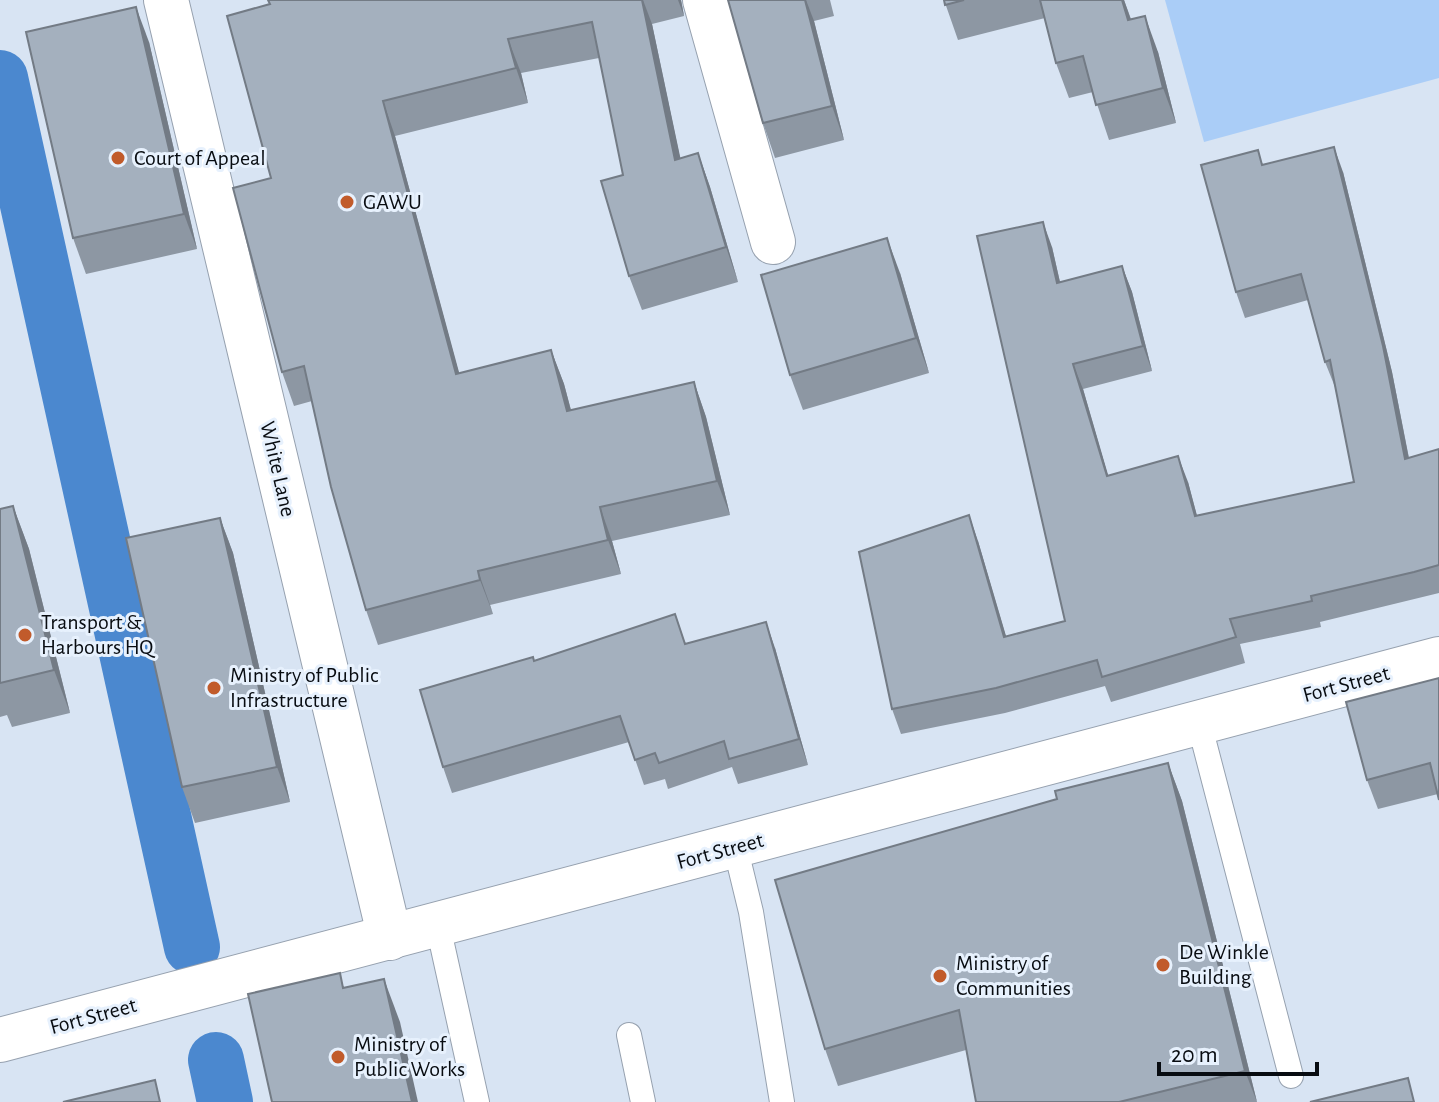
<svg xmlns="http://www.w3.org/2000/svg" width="1439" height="1102" viewBox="0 0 1439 1102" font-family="'Alegreya Sans',sans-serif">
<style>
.green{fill:#aacdf7}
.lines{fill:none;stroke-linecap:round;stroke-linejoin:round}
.canal{stroke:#4b88cf;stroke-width:56}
.lane-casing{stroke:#96a1af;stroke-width:26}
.street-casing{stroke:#96a1af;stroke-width:46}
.lane{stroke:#fff;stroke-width:24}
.street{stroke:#fff;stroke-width:44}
.wall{fill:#8d97a3}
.shaded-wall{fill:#737b85}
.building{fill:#a4b0be;stroke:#737b85;stroke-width:2}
.poi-dot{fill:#c15b2b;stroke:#e7f1fd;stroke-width:3}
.labels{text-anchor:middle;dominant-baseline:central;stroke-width:6;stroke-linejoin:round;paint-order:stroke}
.poi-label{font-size:22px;fill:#080c11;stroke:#e7f1fd;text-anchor:start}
.street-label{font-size:22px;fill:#080c11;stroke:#e7f1fd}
</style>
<rect width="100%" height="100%" fill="#d8e4f3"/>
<!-- green -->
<path class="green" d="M1165,0H1439V78L1204,142Z"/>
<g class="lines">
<!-- canal -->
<g class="canal">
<path d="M0,78L192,947"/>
<path d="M216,1060L225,1102"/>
</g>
<defs>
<g id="lane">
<path d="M1199,723L1291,1076"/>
<path d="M735,846L751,912L782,1102"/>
<path d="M438,926L477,1102"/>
<path d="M629,1035L643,1102"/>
</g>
<g id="street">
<path d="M166,0L390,938"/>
<path d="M705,0L773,242"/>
<path d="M0,1040L1439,659"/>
</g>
</defs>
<!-- lane casing -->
<use href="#lane" class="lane-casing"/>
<!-- street casing -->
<use href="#street" class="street-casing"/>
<!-- lane -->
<use href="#lane" class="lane"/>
<!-- street -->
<use href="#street" class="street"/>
</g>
<!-- wall -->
<g class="wall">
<path d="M268,0H681L684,16L652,24L680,158L698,153L710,187L738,282L642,310L629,276L623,175L599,58L521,73L528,103L395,136L459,374L551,350L564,384L571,410L694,382L706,417L730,515L612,541L621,574L490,605L493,614L378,645L366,610L312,401L294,406L282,372L271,178L270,4Z"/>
<path d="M728,0H830L834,16L814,21L844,140L775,158L763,123Z"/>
<path d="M944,0H1124L1131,19L1158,52L1176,123L1109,140L1093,92L1069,98L1056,63L1045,18L958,40Z"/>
<path d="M149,42L197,249L86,274L73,238Z"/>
<path d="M1263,164L1343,172L1392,372L1409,458L1439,449V593L1320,622L1321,627L1240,644L1245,663L1111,702L1105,686L1005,713L901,734L892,709L978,541L1006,637L1065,621L1052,247L1060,282L1122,266L1132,292L1152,371L1083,389L1108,476L1188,482L1197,516L1354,482L1335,387L1325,362L1308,300L1245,318L1236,292Z"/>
<path d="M900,273L929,373L803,410L790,375Z"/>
<path d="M13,506L29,549L70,713L12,727L7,715L0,717V509Z"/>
<path d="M220,518L233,553L290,802L195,823L182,787Z"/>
<path d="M686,644L775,648L808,765L738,784L732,767L668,789L665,779L644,785L629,742L452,793L443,767L534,661Z"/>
<path d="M1439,678L1438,794L1378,809L1367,780Z"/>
<path d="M1168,763L1182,801L1257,1102H976L966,1050L838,1086L825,1049L1057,799Z"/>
</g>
<!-- shaded-wall -->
<g class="shaded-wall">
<path d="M642,0H643L652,24L688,194L675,160Z"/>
<path d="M678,0H681L684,16Z"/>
<path d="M805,0H806L814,21L844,140L832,106Z"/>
<path d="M1122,0H1124L1132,23L1128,20Z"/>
<path d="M136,7L149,42L197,249L184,214Z"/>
<path d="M1145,16L1158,52L1176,123L1163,88Z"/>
<path d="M508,39L521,73L528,103L516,68Z"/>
<path d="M383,101L395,136L469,409L456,374Z"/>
<path d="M1334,147L1343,172L1392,372L1414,485L1405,459Z"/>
<path d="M698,153L710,187L738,282L726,247Z"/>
<path d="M1043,222L1052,247L1066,309L1057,283Z"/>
<path d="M887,238L900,273L929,373L916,338Z"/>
<path d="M1122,266L1132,292L1152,371L1143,346Z"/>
<path d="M551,350L564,384L580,445L567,411Z"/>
<path d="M1073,364L1083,389L1116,502L1107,476Z"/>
<path d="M694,382L706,417L730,515L717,481Z"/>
<path d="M1178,456L1188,482L1204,542L1195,516Z"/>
<path d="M13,506L29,549L70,713L54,670Z"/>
<path d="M600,507L612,541L621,574L608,540Z"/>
<path d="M969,515L978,541L1014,663L1004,637Z"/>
<path d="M220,518L233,553L290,802L277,767Z"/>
<path d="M478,571L490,605L493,614L480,580Z"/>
<path d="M766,622L775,648L808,765L799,739Z"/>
<path d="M1168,763L1182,801L1257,1102L1245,1071Z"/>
<path d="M384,979L400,1022L418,1102H412Z"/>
</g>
<!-- building -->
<g class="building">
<path d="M268,0H642L675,160L698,153L726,247L629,276L601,181L623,175L592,22L508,39L516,68L383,101L456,374L551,350L567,411L694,382L717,481L600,507L608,540L478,571L480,580L366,610L331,487L304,366L282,372L233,188L271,178L227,16L270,4Z"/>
<path d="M728,0H805L832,106L763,123Z"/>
<path d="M944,0H964L945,5Z"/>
<path d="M1040,0H1122L1128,20L1145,16L1163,88L1096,105L1083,56L1056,63Z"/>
<path d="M136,7L184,214L73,238L26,32Z"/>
<path d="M1334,147L1383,346L1405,459L1439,449V565L1414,572L1311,596L1312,601L1230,619L1236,637L1102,677L1097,660L996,688L892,709L859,552L969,515L1004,637L1065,621L977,236L1043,222L1057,283L1122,266L1143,346L1073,364L1107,476L1178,456L1195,516L1354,482L1330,360L1325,362L1301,274L1236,292L1201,165L1258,150L1262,165Z"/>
<path d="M887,238L916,338L790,375L761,275Z"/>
<path d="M13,506L54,670L0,683V509Z"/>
<path d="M220,518L277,767L182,787L126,538Z"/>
<path d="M675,614L685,644L766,622L799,739L729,759L724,741L659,763L655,753L635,760L620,716L443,767L420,690L533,657L534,661Z"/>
<path d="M1439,678V800L1430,763L1367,780L1346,702Z"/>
<path d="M1168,763L1245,1071L1119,1102H976L959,1010L825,1049L775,880L1057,799L1055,791Z"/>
<path d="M340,973L343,988L384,979L412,1102H272L248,994Z"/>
<path d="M1408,1078L1414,1102H1310Z"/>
<path d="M155,1080L160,1102H63Z"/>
</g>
<!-- markers -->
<g class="poi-dot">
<circle cx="118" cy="158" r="8"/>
<circle cx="347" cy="202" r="8"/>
<circle cx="25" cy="635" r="8"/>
<circle cx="214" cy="688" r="8"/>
<circle cx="1163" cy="965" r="8"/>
<circle cx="940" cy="976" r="8"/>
<circle cx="338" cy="1057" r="8"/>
</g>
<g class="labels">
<!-- poi labels -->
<g class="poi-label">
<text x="134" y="158">Court of Appeal</text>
<text x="363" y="202">GAWU</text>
<text x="41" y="622">Transport &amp;<tspan x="41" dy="25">Harbours HQ</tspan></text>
<text x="230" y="675">Ministry of Public<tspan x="230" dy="25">Infrastructure</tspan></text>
<text x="1179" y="952">De Winkle<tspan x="1179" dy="25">Building</tspan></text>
<text x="956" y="963">Ministry of<tspan x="956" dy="25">Communities</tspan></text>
<text x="354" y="1044">Ministry of<tspan x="354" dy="25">Public Works</tspan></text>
</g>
<!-- street labels -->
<g class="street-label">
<text transform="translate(278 469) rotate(77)">White Lane</text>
<text transform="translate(1346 684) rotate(-15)">Fort Street</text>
<text transform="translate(720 851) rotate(-15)">Fort Street</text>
<text transform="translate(93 1016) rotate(-15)">Fort Street</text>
</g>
</g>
<!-- scale -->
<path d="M1159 1062v12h158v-12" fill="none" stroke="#080c11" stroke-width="4"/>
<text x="1171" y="1062" font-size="24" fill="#080c11" stroke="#e7f1fd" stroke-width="6" paint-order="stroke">20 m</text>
</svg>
